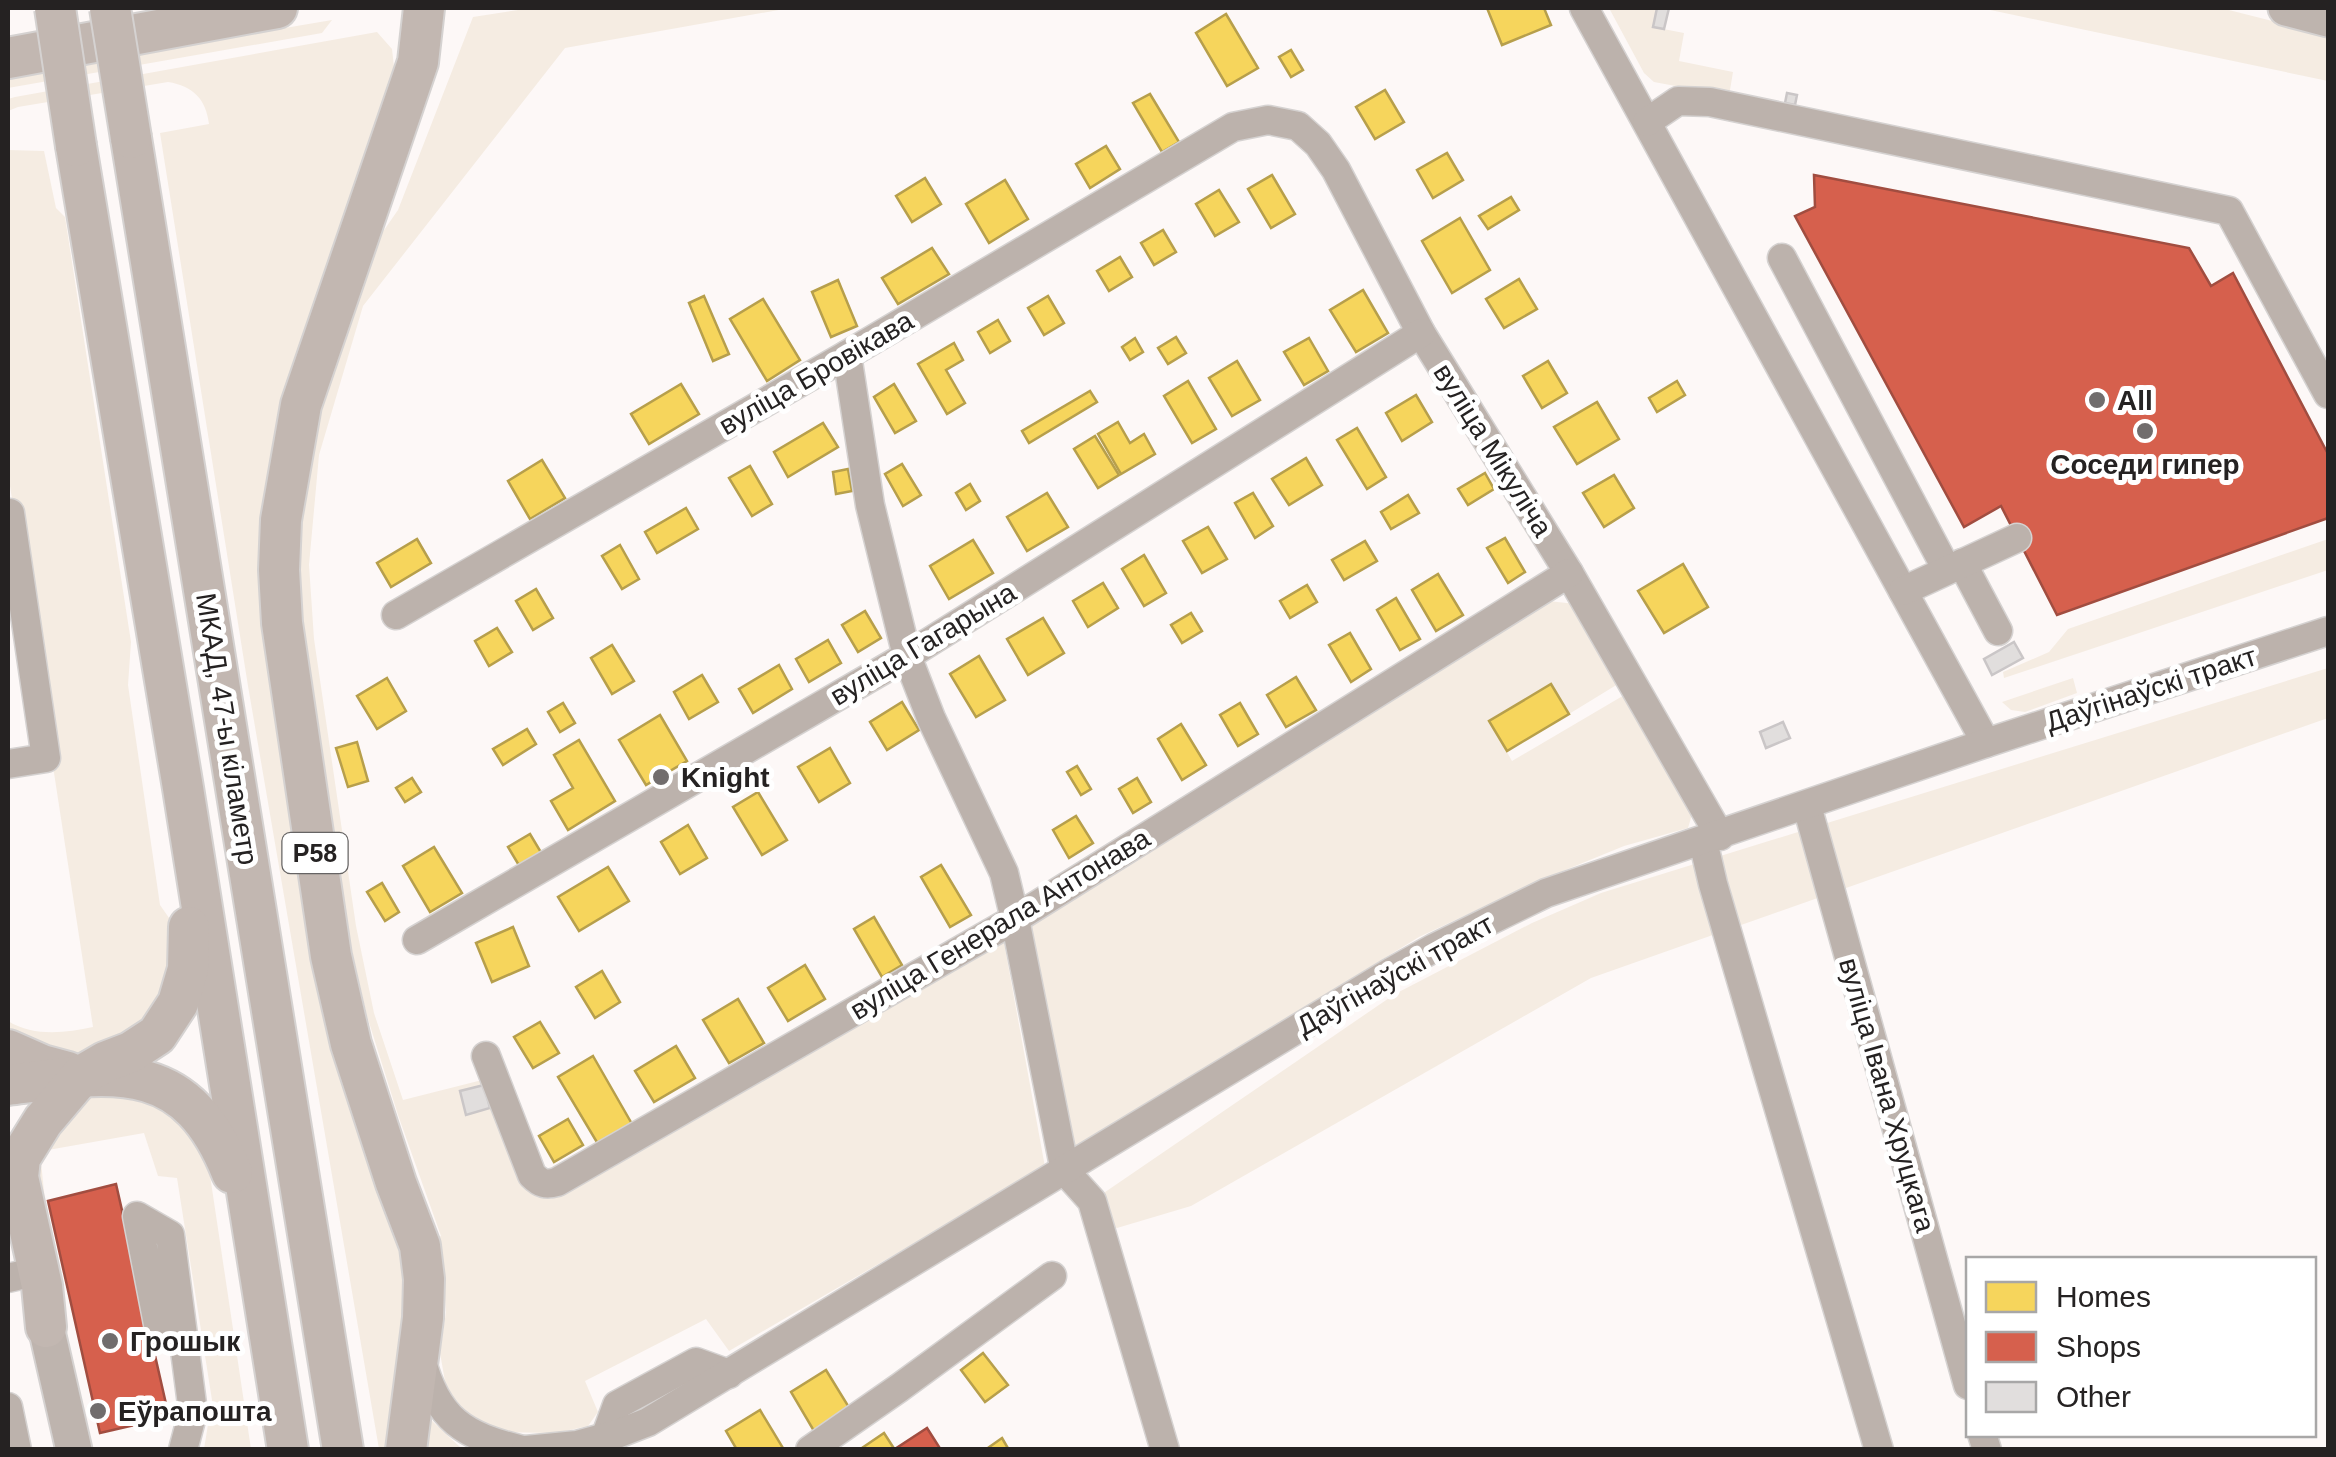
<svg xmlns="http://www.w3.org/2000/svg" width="2336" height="1457" viewBox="0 0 2336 1457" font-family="Helvetica,sans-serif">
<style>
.green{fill:#f5ece2}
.homes{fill:#f6d55c;stroke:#b79f4b;stroke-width:2.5}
.shops{fill:#d6604d;stroke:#a14d40;stroke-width:2.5}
.building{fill:#e1dedd;stroke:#cac6c7;stroke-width:2.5}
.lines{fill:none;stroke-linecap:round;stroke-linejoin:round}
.minor-casing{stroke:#d5d2d1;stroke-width:31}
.major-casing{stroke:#d5d2d1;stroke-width:39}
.highway-casing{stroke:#d5d2d1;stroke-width:44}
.minor{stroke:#bcb2ac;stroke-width:28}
.major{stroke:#beb4ae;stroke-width:35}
.highway{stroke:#c2b7b1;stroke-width:40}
.highway-bridge-casing{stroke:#d5d2d1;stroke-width:44;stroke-linecap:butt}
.highway-bridge{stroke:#c2b7b1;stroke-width:40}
.poi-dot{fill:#716d6d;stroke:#fff;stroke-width:4}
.labels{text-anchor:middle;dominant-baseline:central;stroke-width:10;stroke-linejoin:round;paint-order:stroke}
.shield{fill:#fff;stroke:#666464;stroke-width:2.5}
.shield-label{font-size:25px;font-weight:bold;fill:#252222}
.street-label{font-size:28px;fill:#252222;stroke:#fff}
.poi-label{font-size:28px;font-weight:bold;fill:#252222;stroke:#fff;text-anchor:start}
</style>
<rect width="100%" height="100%" fill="#fdf8f7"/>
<!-- green -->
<g class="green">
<path d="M531,8H592L593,10L611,8H790L565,48L363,306L319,455L309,565L314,639L356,926L374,1013L403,1100L498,1076L532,1190L551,1199L1003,937L1045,1167L729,1351L706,1319L585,1381L598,1412L588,1426L556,1433L494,1432L456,1407L446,1387L440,1353L446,1312L444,1285L435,1239L441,1236L398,1115L367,1016L347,930L304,641L300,557L302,515L310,450L327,386L373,246L398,210L473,17Z"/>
<path d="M1609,8H1656L1653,27L1684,33L1679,61L1733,72L1729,96L1654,82L1644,73Z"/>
<path d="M1981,8H2221L2328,35V81Z"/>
<path d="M332,20L322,33L8,88V75Z"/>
<path d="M377,32L392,49L395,76L266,522L411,1274L389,1449H379L248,686L160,133L209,124C206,99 193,86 168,82L18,107L8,111V99L15,97Z"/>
<path d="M8,150L44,151L56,208L65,217L131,642L128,685L160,905L176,928L169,995L121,1044L73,1057L8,1035V1021C34,1037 65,1033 93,1027L8,473Z"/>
<path d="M2328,539V570L2004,678L2003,672L2049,652L2068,629Z"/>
<path d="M1539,600L1576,604L1618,684L1569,714L1551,684L1489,720L1512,761L1626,694L1693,811L1688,828L1624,846L1541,880L1419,937L1073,1149L1031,923Z"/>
<path d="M2328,668V718L1591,978L1191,1206L1117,1228L1099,1222L1092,1201L1395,994L1532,923L1601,893Z"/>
<path d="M2073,678L2077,693L2025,712L2011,710L2002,702Z"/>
<path d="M98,1092L169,1105L208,1162L251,1449H204L212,1400L177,1178L158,1176L144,1133L48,1150L41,1162L46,1211L36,1214L26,1161L57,1116Z"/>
<path d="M431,1420L462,1449L424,1450Z"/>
</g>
<!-- homes -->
<g class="homes">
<path d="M1487,8H1544L1551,25L1502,45Z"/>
<path d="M1226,14L1258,68L1227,86L1196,33Z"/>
<path d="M1291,50L1303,70L1291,77L1279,57Z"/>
<path d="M1385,90L1404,122L1375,139L1356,107Z"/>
<path d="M1150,94L1179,142L1162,152L1133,103Z"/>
<path d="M1106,146L1120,169L1090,188L1076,164Z"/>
<path d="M1447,153L1463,180L1433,198L1417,170Z"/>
<path d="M1272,175L1295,214L1271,228L1248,189Z"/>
<path d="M925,178L941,204L912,222L896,196Z"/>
<path d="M1005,180L1028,219L989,243L966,204Z"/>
<path d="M1219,190L1239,222L1215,236L1196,204Z"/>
<path d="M1511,197L1519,210L1488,229L1479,216Z"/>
<path d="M1460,218L1490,270L1452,293L1422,241Z"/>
<path d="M1163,230L1176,252L1154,265L1141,243Z"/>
<path d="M932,248L949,274L898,304L882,278Z"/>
<path d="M1120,257L1132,277L1109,291L1097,271Z"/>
<path d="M1519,279L1537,309L1504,328L1486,299Z"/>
<path d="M838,280L857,326L831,337L812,292Z"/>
<path d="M1363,290L1388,333L1356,352L1330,310Z"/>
<path d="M704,296L729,354L713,361L689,303Z"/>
<path d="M1048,296L1064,323L1044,335L1028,308Z"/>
<path d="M763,299L800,360L767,381L730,319Z"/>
<path d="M998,320L1010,341L990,353L978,332Z"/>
<path d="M1176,337L1186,353L1168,364L1158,348Z"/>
<path d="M1135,338L1143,352L1130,360L1122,347Z"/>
<path d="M1309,338L1328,371L1304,385L1284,352Z"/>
<path d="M954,343L963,360L946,370L965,403L947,414L918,364Z"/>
<path d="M1237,361L1260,400L1232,416L1209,378Z"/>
<path d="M1548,361L1567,393L1542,408L1523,376Z"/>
<path d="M1188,381L1216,429L1192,443L1164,396Z"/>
<path d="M1677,381L1685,395L1657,412L1649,398Z"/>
<path d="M681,384L699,414L649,444L631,414Z"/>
<path d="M894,384L916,421L895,433L874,397Z"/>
<path d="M1090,391L1097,402L1029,443L1022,431Z"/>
<path d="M1416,395L1432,422L1402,441L1386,413Z"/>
<path d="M1597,402L1619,439L1577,464L1554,427Z"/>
<path d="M1118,422L1130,443L1144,434L1155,454L1121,474L1098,434Z"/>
<path d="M823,423L838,447L788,477L774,452Z"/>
<path d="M1357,428L1386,477L1367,489L1337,440Z"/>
<path d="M1095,436L1119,475L1098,488L1074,449Z"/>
<path d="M1306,458L1322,485L1289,505L1272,479Z"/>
<path d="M542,460L565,498L530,519L508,481Z"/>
<path d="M902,464L921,495L903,506L885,474Z"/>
<path d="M750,466L772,504L752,516L729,478Z"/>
<path d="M848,469L852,491L836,494L833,472Z"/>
<path d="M1485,473L1494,489L1468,505L1458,489Z"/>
<path d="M1614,475L1634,508L1604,527L1583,493Z"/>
<path d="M970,484L980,501L966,510L956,493Z"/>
<path d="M1047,493L1068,527L1027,551L1007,517Z"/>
<path d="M1253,493L1273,526L1255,538L1235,503Z"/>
<path d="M1408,495L1419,513L1391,529L1381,512Z"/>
<path d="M686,508L698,529L657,553L645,532Z"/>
<path d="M1208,527L1227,559L1202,573L1183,541Z"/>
<path d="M1505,538L1525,572L1508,583L1487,548Z"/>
<path d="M417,539L431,563L391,587L377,563Z"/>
<path d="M973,540L993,573L949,599L930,566Z"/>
<path d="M1365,541L1377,561L1344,580L1332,560Z"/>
<path d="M620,545L639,579L622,589L602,556Z"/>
<path d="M1144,555L1166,593L1144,606L1122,569Z"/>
<path d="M1683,564L1708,607L1664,633L1638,591Z"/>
<path d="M1438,574L1463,615L1436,631L1412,590Z"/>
<path d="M1103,583L1118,608L1088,627L1073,601Z"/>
<path d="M1307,585L1317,602L1290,618L1280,601Z"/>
<path d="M536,589L553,618L533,630L516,601Z"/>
<path d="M1396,598L1420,639L1400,650L1377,610Z"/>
<path d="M865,611L881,638L858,652L842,625Z"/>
<path d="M1191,613L1202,631L1182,643L1171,625Z"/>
<path d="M1043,618L1064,653L1028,675L1007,639Z"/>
<path d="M497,628L512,652L489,666L475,641Z"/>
<path d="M1350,633L1371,669L1351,682L1329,645Z"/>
<path d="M828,640L841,663L809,682L796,659Z"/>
<path d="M612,645L634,681L612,694L591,658Z"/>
<path d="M979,656L1005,700L976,717L950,674Z"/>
<path d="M779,665L792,689L753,713L739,689Z"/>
<path d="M702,675L718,702L689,719L674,692Z"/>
<path d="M1296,677L1316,710L1286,727L1267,695Z"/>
<path d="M387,678L406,711L377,729L357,696Z"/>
<path d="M1551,684L1569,714L1507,751L1489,721Z"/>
<path d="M902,702L919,730L887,750L870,722Z"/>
<path d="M563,703L575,723L560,732L548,712Z"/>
<path d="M1240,703L1258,734L1238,746L1220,715Z"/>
<path d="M660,715L687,761L646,785L619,740Z"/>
<path d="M1181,724L1206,765L1182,780L1158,739Z"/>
<path d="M527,729L536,744L503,765L493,749Z"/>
<path d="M579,740L615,801L568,830L551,801L573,788L554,755Z"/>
<path d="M357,742L368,781L348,787L336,748Z"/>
<path d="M830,748L850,783L819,802L798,767Z"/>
<path d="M1077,766L1091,789L1081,795L1067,772Z"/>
<path d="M412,778L421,792L405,802L396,788Z"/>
<path d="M1137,778L1151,802L1133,813L1119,789Z"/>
<path d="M758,792L787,840L762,855L733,807Z"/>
<path d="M1076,816L1093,843L1069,858L1053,830Z"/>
<path d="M688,825L707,858L680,874L661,842Z"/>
<path d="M530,834L542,854L520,867L508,847Z"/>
<path d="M434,847L462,893L430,912L403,866Z"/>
<path d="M941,865L971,915L950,927L921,877Z"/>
<path d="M608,867L629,901L579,931L558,897Z"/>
<path d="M382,883L399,912L385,921L367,892Z"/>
<path d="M874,917L902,965L882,977L854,929Z"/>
<path d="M513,927L529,966L492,982L476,943Z"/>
<path d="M805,965L825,999L788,1021L768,988Z"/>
<path d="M602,971L620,1002L595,1018L576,987Z"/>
<path d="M738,999L764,1043L729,1063L703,1020Z"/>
<path d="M540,1022L559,1053L533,1068L514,1037Z"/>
<path d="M676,1046L695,1078L654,1102L635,1071Z"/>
<path d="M593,1056L632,1124L598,1144L558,1077Z"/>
<path d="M568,1119L583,1145L554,1162L539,1136Z"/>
<path d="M983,1353L1008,1385L985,1402L961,1370Z"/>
<path d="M826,1370L850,1409L814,1431L791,1392Z"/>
<path d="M760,1410L783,1448L737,1450L726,1431Z"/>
<path d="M884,1433L895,1450H859Z"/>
<path d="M1002,1438L1009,1450H985Z"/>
</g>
<!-- shops -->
<g class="shops">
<path d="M1814,175L2189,248L2211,286L2233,273L2328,454V518L2057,615L2001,506L1964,527L1795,216L1815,207Z"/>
<path d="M116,1184L169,1417L100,1433L48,1201Z"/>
<path d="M927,1428L941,1450H895V1449Z"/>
</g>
<!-- building -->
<g class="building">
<path d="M1657,8H1669L1664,29L1653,27Z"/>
<path d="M1787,93L1797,95L1795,105L1785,103Z"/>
<path d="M2014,642L2023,658L1992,675L1984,659Z"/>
<path d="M1783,722L1790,738L1766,748L1760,732Z"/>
<path d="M484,1085L490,1108L466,1115L460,1091Z"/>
</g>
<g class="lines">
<defs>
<g id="minor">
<path d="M1584,8L1986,743"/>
<path d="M1647,122L1678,101L1710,102L2229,211L2328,394"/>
<path d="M1782,258L1947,570"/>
<path d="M847,355L870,505L907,656L931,718L1004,873L1015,919L1065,1171L1092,1201L1165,1450"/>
<path d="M8,514L10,513L46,758L8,764"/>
<path d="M1962,563L1998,631"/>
<path d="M1903,591L2017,538"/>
<path d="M396,615L847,355L1233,127L1268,120L1298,126L1318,144L1336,170L1421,333L1569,573L1720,836"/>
<path d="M1807,806L1968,1385"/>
<path d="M1703,841L1713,884L1879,1450"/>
<path d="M417,940L907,656L1421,333"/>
<path d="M486,1056L532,1175C541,1184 546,1185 557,1182L1015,919L1569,573"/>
<path d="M8,1278L21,1275"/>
<path d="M158,1324L137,1216L170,1235L193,1412L183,1450"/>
<path d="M421,1358C437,1420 464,1436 523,1450"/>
<path d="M8,1407L17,1450"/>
<path d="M1982,1434L1987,1450"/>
<path d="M605,1438L617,1405L696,1362L729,1374"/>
<path d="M526,1450L577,1445L617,1434L648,1422L1391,972L1434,948L1546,893L1986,743L2328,631"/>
<path d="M810,1450L899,1388L1052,1276"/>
</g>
<g id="major">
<path d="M2286,8L2328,19"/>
<path d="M46,1327L74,1450"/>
</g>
<g id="highway">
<path d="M8,58L277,8"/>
<path d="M131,138L343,1450"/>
<path d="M76,146L183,788L288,1450"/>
<path d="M8,1050L42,1065L68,1072"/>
<path d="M8,1085C112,1072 186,1056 232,1173"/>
<path d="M46,1327L42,1286L18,1177L20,1158L43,1121L81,1076L105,1062L131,1052L157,1035L178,1003L188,969L189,927"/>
<path d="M406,1450L423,1318L424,1279L420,1246L396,1183L351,1044L331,956L282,623L279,570L281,520L301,405L418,62L424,8"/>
</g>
</defs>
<!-- minor casing -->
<use href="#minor" class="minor-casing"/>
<!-- major casing -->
<use href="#major" class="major-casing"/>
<!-- highway casing -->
<use href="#highway" class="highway-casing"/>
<!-- minor -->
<use href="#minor" class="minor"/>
<!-- major -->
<use href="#major" class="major"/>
<!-- highway -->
<use href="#highway" class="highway"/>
<defs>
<g id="highway-bridge">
<path d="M55,8L76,146"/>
<path d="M110,8L131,138"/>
</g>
</defs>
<!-- highway-bridge casing -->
<use href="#highway-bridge" class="highway-bridge-casing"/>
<!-- highway-bridge -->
<use href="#highway-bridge" class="highway-bridge"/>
</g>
<!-- markers -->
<g class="poi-dot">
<circle cx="2097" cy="400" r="10"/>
<circle cx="2145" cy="431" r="10"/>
<circle cx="661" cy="777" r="10"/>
<circle cx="110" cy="1341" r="10"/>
<circle cx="98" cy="1411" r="10"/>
</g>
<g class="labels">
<!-- shield labels -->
<rect class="shield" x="282.5" y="833" width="65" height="40" rx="8"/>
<g class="shield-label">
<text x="315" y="853">Р58</text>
</g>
<!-- street labels -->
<g class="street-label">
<text transform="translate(816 373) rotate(-30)">вуліца Бровікава</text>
<text transform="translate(1493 450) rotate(58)">вуліца Мікуліча</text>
<text transform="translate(923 644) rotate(-31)">вуліца Гагарына</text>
<text transform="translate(2151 689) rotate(-18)">Даўгінаўскі тракт</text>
<text transform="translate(227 729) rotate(81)">МКАД, 47-ы кіламетр</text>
<text transform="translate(1000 924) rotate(-31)">вуліца Генерала Антонава</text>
<text transform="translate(1395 975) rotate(-29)">Даўгінаўскі тракт</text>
<text transform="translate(1887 1095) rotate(74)">вуліца Івана Хруцкага</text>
</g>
<!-- poi labels -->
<g class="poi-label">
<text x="2117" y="400">All</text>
<text x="2145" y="464" text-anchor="middle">Соседи гипер</text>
<text x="681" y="777">Knight</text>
<text x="130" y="1341">Грошык</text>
<text x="118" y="1411">Еўрапошта</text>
</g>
</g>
<!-- border -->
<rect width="2336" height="1457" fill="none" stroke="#252222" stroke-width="20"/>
<!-- legend -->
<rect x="1966" y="1257" width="350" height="180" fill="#ffffff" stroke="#a8a7a7" stroke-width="2.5"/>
<rect x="1986" y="1282" width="50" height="30" fill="#f6d55c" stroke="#a8a7a7" stroke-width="2.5"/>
<text x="2056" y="1307" font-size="30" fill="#252222">Homes</text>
<rect x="1986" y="1332" width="50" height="30" fill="#d6604d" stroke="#a8a7a7" stroke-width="2.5"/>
<text x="2056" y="1357" font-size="30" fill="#252222">Shops</text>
<rect x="1986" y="1382" width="50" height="30" fill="#e1dedd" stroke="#a8a7a7" stroke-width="2.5"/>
<text x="2056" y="1407" font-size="30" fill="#252222">Other</text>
</svg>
